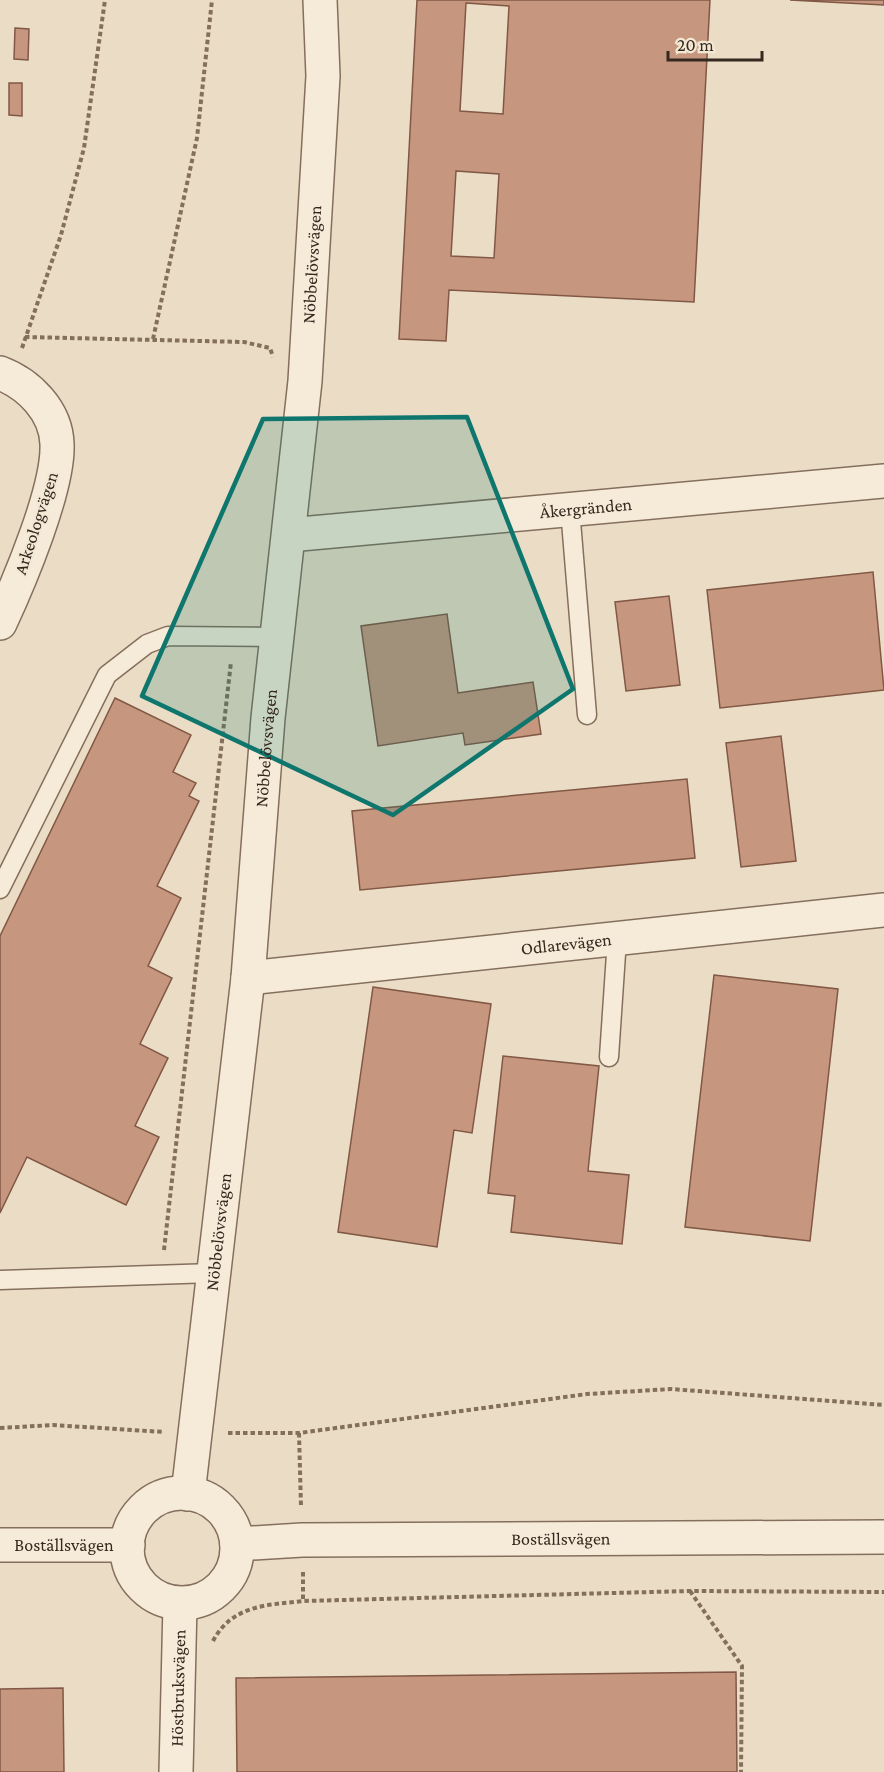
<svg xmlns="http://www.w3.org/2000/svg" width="884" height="1772" viewBox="0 0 884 1772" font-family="'Crimson Pro',serif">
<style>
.building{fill:#c6977e;stroke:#815845;stroke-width:1.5;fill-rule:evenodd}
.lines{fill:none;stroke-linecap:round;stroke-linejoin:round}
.service-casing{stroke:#846f5d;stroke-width:21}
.minor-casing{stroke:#846f5d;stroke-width:36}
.tertiary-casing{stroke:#846f5d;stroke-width:36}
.path{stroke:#846f5d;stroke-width:4;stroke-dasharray:4.5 3;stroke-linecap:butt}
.service{stroke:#f6ebd8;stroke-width:18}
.minor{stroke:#f6ebd8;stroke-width:33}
.tertiary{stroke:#f6ebd8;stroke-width:33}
.marked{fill:#0f766e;fill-opacity:0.2;stroke:#0f766e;stroke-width:4.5;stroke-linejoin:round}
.labels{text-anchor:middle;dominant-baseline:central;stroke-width:4.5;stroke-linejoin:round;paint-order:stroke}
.street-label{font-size:18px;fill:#35281f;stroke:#f3e8d4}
</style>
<rect width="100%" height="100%" fill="#ebddc5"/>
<!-- building -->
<g class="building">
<path d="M417,0H710L694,302L449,290L446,341L399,339ZM466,3L509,6L503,114L460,111ZM456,171L499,174L494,258L451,256Z"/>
<path d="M790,0H884V5Z"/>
<path d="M15,28L29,29L28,60L14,59Z"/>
<path d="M9,83H22V116L9,115Z"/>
<path d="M873,572L884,690L720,708L707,590Z"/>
<path d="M669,596L680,685L626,691L615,602Z"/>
<path d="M447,614L458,693L533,682L541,734L465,745L463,733L378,746L361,626Z"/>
<path d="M115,698L191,735L173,772L196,783L189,796L199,801L157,886L181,898L148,966L172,978L140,1044L168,1058L135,1126L159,1137L126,1205L27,1157L0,1213V936Z"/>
<path d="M781,736L796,861L741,867L726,743Z"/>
<path d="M687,779L695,858L360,890L352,811Z"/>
<path d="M714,975L838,989L810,1241L685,1227Z"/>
<path d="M373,987L491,1004L472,1133L454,1130L437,1247L338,1232Z"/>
<path d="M503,1056L599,1066L588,1171L629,1175L622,1244L511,1232L515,1196L488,1193Z"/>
<path d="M736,1672L737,1772H237L236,1678Z"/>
<path d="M63,1688L64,1772H0V1689Z"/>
</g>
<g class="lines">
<defs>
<g id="service">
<path d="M570,509L587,715"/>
<path d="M0,889L107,675L147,644L168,636L277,637"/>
<path d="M609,1057L617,939"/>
<path d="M0,1280L213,1273"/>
</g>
<g id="minor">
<path d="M0,373C29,384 56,411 57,444C59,488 19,582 0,623"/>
<path id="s1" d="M289,535L884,481"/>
<path id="s2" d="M248,978L884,910"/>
<path id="s3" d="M176,1772L180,1604"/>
</g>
<g id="tertiary">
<circle cx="182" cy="1548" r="55"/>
<path id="s4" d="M188,1494L248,978L268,718L305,381L323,76L320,0"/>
<path id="s5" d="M237,1544L302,1540L884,1537"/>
<path id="s6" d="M0,1545H128"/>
</g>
</defs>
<!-- service casing -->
<use href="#service" class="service-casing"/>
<!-- minor casing -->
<use href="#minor" class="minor-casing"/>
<!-- tertiary casing -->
<use href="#tertiary" class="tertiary-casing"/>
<!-- path -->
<g class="path">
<path d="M25,337L244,342L270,348L273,357"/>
<path d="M153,339L197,138L212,0"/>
<path d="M22,348L61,235L84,148L105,0"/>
<path d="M164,1250L231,662"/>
<path d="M0,1428L53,1425L164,1432"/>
<path d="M228,1433H299L587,1394L671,1389L884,1405"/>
<path d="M299,1433L301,1507"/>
<path d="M303,1572V1601"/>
<path d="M690,1591L742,1666L741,1772"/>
<path d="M213,1641C232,1605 267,1605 303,1601L690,1591L884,1592"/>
</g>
<!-- service -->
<use href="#service" class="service"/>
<!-- minor -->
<use href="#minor" class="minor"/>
<!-- tertiary -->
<use href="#tertiary" class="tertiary"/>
</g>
<!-- marked area -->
<path class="marked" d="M467,417L573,689L393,815L142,696L263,419Z"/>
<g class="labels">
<!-- street labels -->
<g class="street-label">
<text stroke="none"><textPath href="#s4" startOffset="1236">Nöbbelövsvägen</textPath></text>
<text stroke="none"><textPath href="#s1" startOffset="298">Åkergränden</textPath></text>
<text transform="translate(36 523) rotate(-72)">Arkeologvägen</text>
<text stroke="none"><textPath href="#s4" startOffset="750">Nöbbelövsvägen</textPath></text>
<text stroke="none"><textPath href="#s2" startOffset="320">Odlarevägen</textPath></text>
<text stroke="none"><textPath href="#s4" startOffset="264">Nöbbelövsvägen</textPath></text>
<text stroke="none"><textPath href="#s5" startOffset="324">Boställsvägen</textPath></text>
<text stroke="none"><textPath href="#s6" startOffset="64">Boställsvägen</textPath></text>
<text stroke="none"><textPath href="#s3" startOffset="84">Höstbruksvägen</textPath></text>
</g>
</g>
<!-- scale -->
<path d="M668 51v9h94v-9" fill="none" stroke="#35281f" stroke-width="3"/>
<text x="677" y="51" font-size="18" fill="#35281f" stroke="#f3e8d4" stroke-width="4.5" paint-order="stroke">20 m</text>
</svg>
